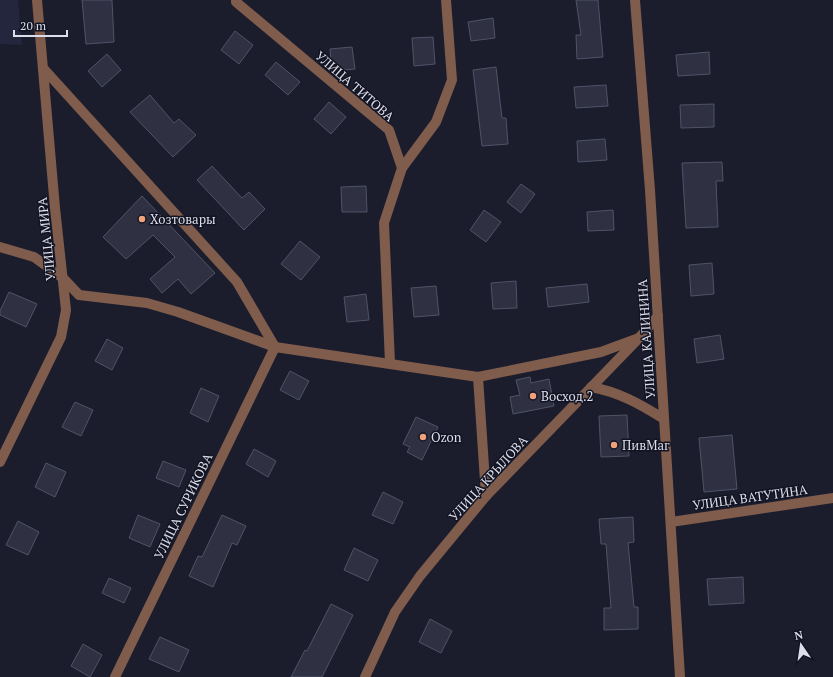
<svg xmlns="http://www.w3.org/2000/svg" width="833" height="677" viewBox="0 0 833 677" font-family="'PT Serif',serif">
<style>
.built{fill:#23263c}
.building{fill:#2f3143;stroke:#505366}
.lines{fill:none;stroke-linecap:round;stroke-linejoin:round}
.minor{stroke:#7f5c4b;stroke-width:10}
.poi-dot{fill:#f1a17b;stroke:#121423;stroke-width:1.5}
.labels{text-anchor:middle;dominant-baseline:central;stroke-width:3;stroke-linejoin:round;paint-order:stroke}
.street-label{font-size:13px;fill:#dcdee9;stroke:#121423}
.poi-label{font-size:13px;fill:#dcdee9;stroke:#121423;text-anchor:start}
</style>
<rect width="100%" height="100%" fill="#1b1d2d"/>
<!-- built -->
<path class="built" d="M0,0H18L22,45L0,44Z"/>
<!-- building -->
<g class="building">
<path d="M82,0H112L114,42L86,44Z"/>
<path d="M576,0H598L603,57L577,59L576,35H581Z"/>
<path d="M493,18L495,38L471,41L468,22Z"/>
<path d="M235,31L253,45L239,64L221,50Z"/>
<path d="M433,37L435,64L414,66L412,38Z"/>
<path d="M352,47L355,69L332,71L330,49Z"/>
<path d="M709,52L710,74L678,76L676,55Z"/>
<path d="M107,54L121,70L102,87L88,71Z"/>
<path d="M276,62L300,82L288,95L265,75Z"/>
<path d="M496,67L502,118H506L508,144L482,146L473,70Z"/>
<path d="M606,85L608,106L576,108L574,87Z"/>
<path d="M150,95L174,123L179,119L196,135L173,157L130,112Z"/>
<path d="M329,102L346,117L331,134L314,119Z"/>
<path d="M714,104V127L681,128L680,105Z"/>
<path d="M605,139L607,160L578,162L577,141Z"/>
<path d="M722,162L723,181H716L718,227L686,228L682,163Z"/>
<path d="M212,166L242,198L249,192L265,209L244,230L197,180Z"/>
<path d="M521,184L535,194L521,213L507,202Z"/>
<path d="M366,186L367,212H342L341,187Z"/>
<path d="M142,196L215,273L191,294L178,279L162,293L150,279L175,257L153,235L126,259L103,237Z"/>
<path d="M484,210L501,222L486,242L470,230Z"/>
<path d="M613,210L614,230L588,231L587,212Z"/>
<path d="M300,241L320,257L301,280L281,264Z"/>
<path d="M712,263L714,294L691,296L689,265Z"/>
<path d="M516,281L517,308L493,309L491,283Z"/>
<path d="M587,284L589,302L548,307L546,288Z"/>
<path d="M436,286L439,315L414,317L411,288Z"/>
<path d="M9,292L37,304L26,327L0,315V311Z"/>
<path d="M366,294L369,320L347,322L344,297Z"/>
<path d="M720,335L724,359L697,363L694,339Z"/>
<path d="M107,339L123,348L112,370L95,361Z"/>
<path d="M290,371L309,381L299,400L280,390Z"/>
<path d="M530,377L531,383L549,379L554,406L513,414L510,397L520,395L516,380Z"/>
<path d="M201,388L219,396L208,422L190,413Z"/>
<path d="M75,402L93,410L81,436L62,427Z"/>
<path d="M627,415L629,456L601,457L599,416Z"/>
<path d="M416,417L438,427L422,460L407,452L410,447L403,444Z"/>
<path d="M732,435L737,489L704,492L699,438Z"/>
<path d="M254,449L276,461L268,477L246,464Z"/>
<path d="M163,461L186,470L179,487L156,478Z"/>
<path d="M46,463L66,472L55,497L35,487Z"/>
<path d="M383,492L403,502L393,524L372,515Z"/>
<path d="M138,515L160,524L150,547L129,538Z"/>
<path d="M222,515L246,526L237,545L232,543L213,587L189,576L198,556L202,557Z"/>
<path d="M633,517L634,542L628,543L634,607H638V629L604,630V608H611L606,544H601L599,519Z"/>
<path d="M18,521L39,532L28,555L6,545Z"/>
<path d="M354,548L378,560L368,581L344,570Z"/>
<path d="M743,577L744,603L709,605L707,579Z"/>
<path d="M109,578L131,588L124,603L102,593Z"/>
<path d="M331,604L353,615L322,677H291L305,650L307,651Z"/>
<path d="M430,619L452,631L441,653L419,642Z"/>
<path d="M160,637L189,650L179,672L149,659Z"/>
<path d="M83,644L102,655L90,677L71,666Z"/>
</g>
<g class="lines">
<!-- minor -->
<g class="minor">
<path d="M236,0V2L389,130L402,168L384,223L390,363"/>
<path d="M635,0L650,190L680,677"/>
<path d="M43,68L237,282L275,347"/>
<path d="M402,168L436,122L452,80L446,0"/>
<path d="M0,247L34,257L63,278L79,295L147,303L178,312L275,347L478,377L601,352L639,338"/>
<path d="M478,377L486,496"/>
<path d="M591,387C619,392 640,404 664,419"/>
<path d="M0,462L61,337L66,310L55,208L37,0"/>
<path d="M671,522L833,498"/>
<path d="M115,677L275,347"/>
<path d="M365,677L395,612L420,576L486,496L639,338L658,316"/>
</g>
</g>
<!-- markers -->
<g class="poi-dot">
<circle cx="142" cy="219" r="4"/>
<circle cx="533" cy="396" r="4"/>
<circle cx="423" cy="437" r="4"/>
<circle cx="614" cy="445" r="4"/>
</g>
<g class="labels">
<!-- street labels -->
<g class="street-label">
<text transform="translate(355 86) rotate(41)">УЛИЦА ТИТОВА</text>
<text transform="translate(46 239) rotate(-96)">УЛИЦА МИРА</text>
<text transform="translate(646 339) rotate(-94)">УЛИЦА КАЛИНИНА</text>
<text transform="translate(488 478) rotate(-48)">УЛИЦА КРЫЛОВА</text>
<text transform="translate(750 497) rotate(-8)">УЛИЦА ВАТУТИНА</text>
<text transform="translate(183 506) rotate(-64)">УЛИЦА СУРИКОВА</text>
</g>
<!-- poi labels -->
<g class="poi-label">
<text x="150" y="219">Хозтовары</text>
<text x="541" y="396">Восход.2</text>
<text x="431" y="437">Ozon</text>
<text x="622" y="445">ПивМаг</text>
</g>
</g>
<!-- north arrow -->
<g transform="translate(801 645) rotate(347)" stroke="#121423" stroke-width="3" paint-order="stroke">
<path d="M0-3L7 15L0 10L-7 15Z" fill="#dcdee9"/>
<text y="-6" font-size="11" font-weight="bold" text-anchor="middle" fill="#dcdee9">N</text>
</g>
<!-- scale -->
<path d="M14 30v6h53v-6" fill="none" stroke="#dcdee9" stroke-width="2"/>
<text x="20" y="30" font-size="12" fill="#dcdee9" stroke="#121423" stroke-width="3" paint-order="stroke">20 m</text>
</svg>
